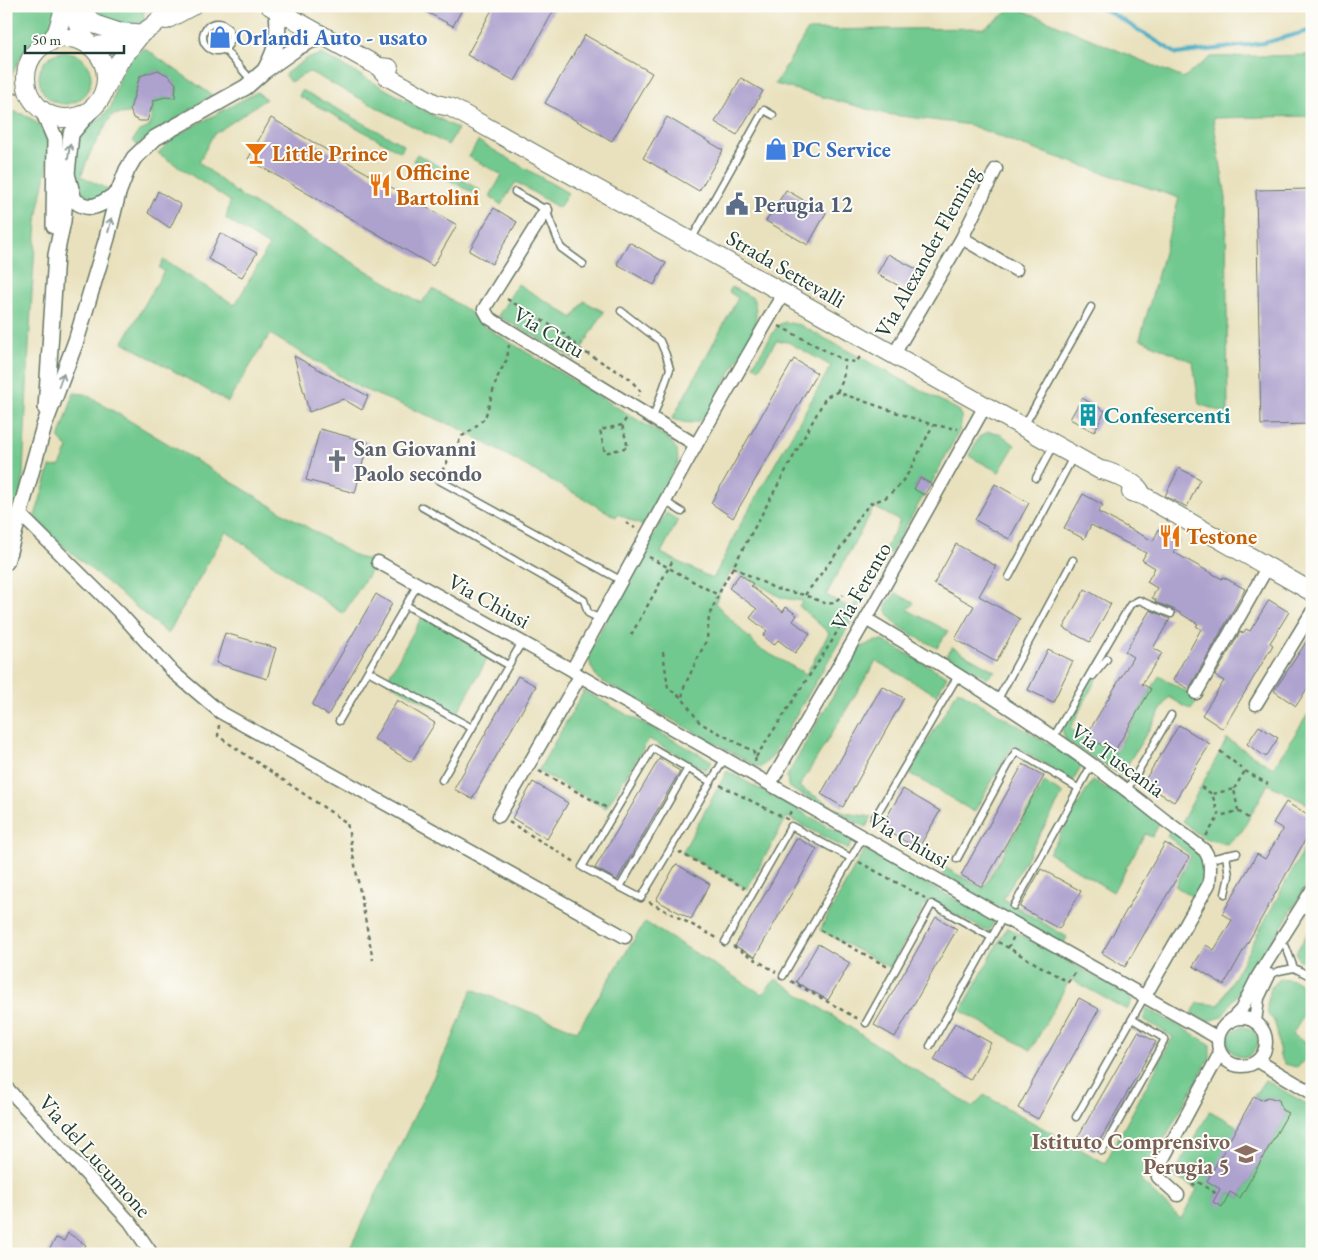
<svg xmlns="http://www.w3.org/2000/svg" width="1318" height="1260" viewBox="0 0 1318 1260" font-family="'EB Garamond',serif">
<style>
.green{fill:#72c98f;stroke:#488362;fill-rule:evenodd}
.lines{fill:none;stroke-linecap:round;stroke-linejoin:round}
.stream{stroke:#44abc3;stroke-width:4}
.building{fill:#ada1ce}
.service-casing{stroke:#667664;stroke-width:9}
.minor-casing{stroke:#667664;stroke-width:15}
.tertiary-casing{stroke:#667664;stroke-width:18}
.secondary-casing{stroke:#667664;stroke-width:20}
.path{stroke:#667664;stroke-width:2.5;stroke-dasharray:4 4;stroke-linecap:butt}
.service{stroke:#fff;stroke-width:6}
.minor{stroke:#fff;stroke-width:12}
.tertiary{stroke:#fff;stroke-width:15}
.secondary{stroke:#fff;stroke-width:18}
.oneway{stroke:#8f9e9a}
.labels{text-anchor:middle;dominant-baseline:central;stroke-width:4;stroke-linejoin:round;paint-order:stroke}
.shop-label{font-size:22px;font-weight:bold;fill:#366cbe;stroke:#fdfcf7;text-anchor:start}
.food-label{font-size:22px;font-weight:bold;fill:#c56008;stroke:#fdfcf7;text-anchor:start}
.service-label{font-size:22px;font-weight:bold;fill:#4e5e75;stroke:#fdfcf7;text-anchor:start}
.street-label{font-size:22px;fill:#1f3d34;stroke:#fdfcf7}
.culture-label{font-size:22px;font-weight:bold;fill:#0d838f;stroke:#fdfcf7;text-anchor:start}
.worship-label{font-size:22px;font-weight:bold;fill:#5b616d;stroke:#fdfcf7;text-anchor:start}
.education-label{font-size:22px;font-weight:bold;fill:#785e54;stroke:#fdfcf7;text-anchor:end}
</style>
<rect width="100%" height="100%" fill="#fdfcf7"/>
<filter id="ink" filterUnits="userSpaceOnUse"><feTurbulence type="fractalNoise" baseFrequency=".02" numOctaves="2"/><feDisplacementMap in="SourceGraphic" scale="10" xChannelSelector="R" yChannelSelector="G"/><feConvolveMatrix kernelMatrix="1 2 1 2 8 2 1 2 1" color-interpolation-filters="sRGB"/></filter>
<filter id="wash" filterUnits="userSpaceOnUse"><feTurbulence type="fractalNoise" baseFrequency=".0096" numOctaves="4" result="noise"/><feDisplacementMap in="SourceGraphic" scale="20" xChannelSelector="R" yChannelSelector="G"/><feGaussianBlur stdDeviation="1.12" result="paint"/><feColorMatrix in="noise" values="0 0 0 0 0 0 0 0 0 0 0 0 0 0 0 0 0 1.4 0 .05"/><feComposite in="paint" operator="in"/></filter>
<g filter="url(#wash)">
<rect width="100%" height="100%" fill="#e9e1bd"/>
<!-- green -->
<g class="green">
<path d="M6,6H54C59,28 35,36 25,51C18,60 13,73 8,83L6,84V63L10,55L6,44Z"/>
<path d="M90,6H151L143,12L145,22C128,25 117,25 103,16C98,13 93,12 90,6Z"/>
<path d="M1015,7L1183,78L1211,57L1312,55V116L1213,118L1226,198L1228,414L1199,404L1193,362L1140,339L1179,198L1018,144L970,125L886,114L775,84L808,30L984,28Z"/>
<path d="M144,48L212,95L137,145L133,141L138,132L149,127L154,100L166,97L175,98L176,84L169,76L158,70L140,76L129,113L112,115L91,151L81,176L109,190C103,196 97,200 88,197C66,189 74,153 77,135L102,117L111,107L119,77L129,60Z"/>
<circle cx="65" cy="78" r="26"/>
<path d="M322,54L458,129L448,145L312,73L309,72L290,82L285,74L306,59Z"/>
<path d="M302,90L404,145L401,152L299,96Z"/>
<path d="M257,92L266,99L213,135L199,162L238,194L421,303L433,289L467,310L485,327L669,439L677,450L678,462L643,526L618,514L616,517L459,428L360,388L270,334L228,402L123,342L164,271L159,268L163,260L235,305L269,246L226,219L230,201L158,153L174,137Z"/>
<path d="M6,110C22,113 39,118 45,136C54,160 39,196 37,222C29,320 26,417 21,515L6,518Z"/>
<path d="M478,141L568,193L559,208L516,182L501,205L490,196L502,175L469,157Z"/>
<path d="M417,154L480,190L477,195L413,161Z"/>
<path d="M518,284L573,318L584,301L604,312L575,359L498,316Z"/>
<path d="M732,287L753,298C758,310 756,320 753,333L706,416C693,426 686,423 672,419L738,298L729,292Z"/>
<path d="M785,322L800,325L958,410L962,418L960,429L931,484L920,478L914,488L924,495L890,554L884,551L900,521L874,507L826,595L852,609L875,567L881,571L771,758L760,768L598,679L591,667L588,653L666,513L678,520L661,553L713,579L739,527L831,366L788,342L776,341L759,369L753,365L778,325ZM732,569L782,598L803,601L799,606L829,633L806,674L759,648L715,603Z"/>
<path d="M74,393L85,394L357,557L376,562L343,614L226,531L168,634L42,528L35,516L50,467L60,466L68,448L59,439Z"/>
<path d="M988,432L999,433L1015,445L999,472L969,456L979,437Z"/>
<path d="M896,593L914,603L908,610L948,631L937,648C920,638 887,626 886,605Z"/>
<path d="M423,615L490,654L454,719L386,681Z"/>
<path d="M874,641H884L947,676L937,695L876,661L799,787L845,813L872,817L866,827L795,791L788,786L787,776L860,648Z"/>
<path d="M952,647L995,671L988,678L946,655Z"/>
<path d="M1101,657L1107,659L1070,729L1086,736L1115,753L1159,676L1199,699L1191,710L1169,697L1121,775L1066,741L1062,730Z"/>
<path d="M958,690L1083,764L1073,781L1013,745L974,812L909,773Z"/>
<path d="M584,691L712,761L706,770L649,739L606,808L538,771Z"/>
<path d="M1312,708V806L1268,784L1242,831L1227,844L1204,839L1182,821L1227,739L1273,768Z"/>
<path d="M727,771L853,840L848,850L787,817L747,889L682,853Z"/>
<path d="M1093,780L1161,821L1152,837L1145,834L1113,892L1049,853Z"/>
<path d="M1044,782L1063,794L1003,899L1067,937L1063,945L942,875L946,868L983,889Z"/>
<path d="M1170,829C1187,842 1209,855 1202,879C1200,885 1196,892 1193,897L1175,886L1191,856L1167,836Z"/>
<path d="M1312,834V877L1248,982L1235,997L1222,1017L1209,1021L1191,1014L1198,1003L1219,1005Z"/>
<path d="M864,850L995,921L988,932L928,900L890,968L820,930Z"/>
<path d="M645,922L762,994L776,979L972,1107L984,1095L1105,1163L1173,1037L1143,1019L1147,1008L1210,1044V1057L1141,1181L1181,1219L1197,1189L1167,1173V1167L1176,1170L1210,1111L1237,1126L1220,1189L1213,1202L1222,1206L1230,1192L1240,1198L1288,1113L1282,1110L1278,1100L1268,1097L1261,1100L1254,1096L1265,1080L1312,1107V1254H347L454,1035L472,989L577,1031Z"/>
<path d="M1312,926V965L1298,959L1296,952Z"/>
<path d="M1007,927L1133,998L1127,1010L1070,979L1031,1050L961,1011Z"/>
<path d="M1281,978L1294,980L1312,991V1002L1292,1035L1312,1046C1312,1055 1304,1063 1296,1067L1285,1064L1280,1057L1277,1031L1274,1021L1268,1015L1267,1005L1271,987Z"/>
<circle cx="1243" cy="1042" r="15"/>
</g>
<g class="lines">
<!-- stream -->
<g class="stream">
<path d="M917,6H928"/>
<path d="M1092,6L1108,11L1177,54L1264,43L1312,30"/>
</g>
</g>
<g id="blocks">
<!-- building -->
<g class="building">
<path d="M415,6H464L453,26Z"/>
<path d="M494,6H546L554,10L515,81L467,55Z"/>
<path d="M585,35L652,73L612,141L545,103Z"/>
<path d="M158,70L169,76L176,84L175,98L166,97L154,100L147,121H140L133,118L130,109L140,76Z"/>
<path d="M741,78L763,91L737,135L715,122Z"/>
<path d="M667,117L723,150L699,191L643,158Z"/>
<path d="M271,118L457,225L433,266L248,159Z"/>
<path d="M1312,189V424L1261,425L1256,190Z"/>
<path d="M786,190L826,213L808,245L766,221Z"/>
<path d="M158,191L181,205L170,228L148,213Z"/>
<path d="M494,208L517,222L492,264L469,251Z"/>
<path d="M220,233L257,253L242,277L208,259Z"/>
<path d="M629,242L666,263L654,285L617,264Z"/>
<path d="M888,254L922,272L912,293L877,274Z"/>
<path d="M294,356L368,396L362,410L343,399L309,412Z"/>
<path d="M794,359L817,373L733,518L711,503Z"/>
<path d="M1082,398L1105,411L1094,432L1070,419Z"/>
<path d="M320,429L368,442L355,493L306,480Z"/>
<path d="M1179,468L1200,479L1187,507L1165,496Z"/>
<path d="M920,478L931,484L924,495L914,489Z"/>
<path d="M995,484L1029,503L1009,539L975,520Z"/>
<path d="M1083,494L1103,505L1098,512L1153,541L1159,529L1180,541L1173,552L1222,579L1223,577L1245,589L1189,689L1173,680L1201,629L1196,626L1198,624L1173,609L1155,602L1156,600L1152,598L1157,588L1147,582L1155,568L1142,560L1146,553L1091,525L1084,539L1064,528Z"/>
<path d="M956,544L996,566L979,596L1020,619L996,662L955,639L974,606L934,584Z"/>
<path d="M740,574L753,584L751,586L783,612L786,607L797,615L793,621L810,634L795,653L778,640L774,645L763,636L767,631L750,618L757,609L729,588Z"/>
<path d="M1085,589L1111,604L1090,642L1063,628Z"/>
<path d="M376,594L392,604L328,715L312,705Z"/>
<path d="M1269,600L1289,612L1270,643L1273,645L1223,729L1202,715L1224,681L1215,676L1240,632L1243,633L1246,629L1250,631Z"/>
<path d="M1150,610L1170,619L1153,648L1162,653L1142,684L1151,689L1114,752L1086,736L1133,657L1125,652Z"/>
<path d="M225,633L276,648L267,679L216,663Z"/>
<path d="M1312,633V681L1296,706L1274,691Z"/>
<path d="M1048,649L1073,661L1053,702L1028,690Z"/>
<path d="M518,676L536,686L472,799L454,789Z"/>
<path d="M882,686L904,698L843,807L821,794Z"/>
<path d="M397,700L435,723L411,762L374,739Z"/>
<path d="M1179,725L1210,744L1174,802L1143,783Z"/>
<path d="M1259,726L1278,738L1266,757L1247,744Z"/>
<path d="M659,759L680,771L617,880L595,868Z"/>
<path d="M1023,764L1044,776L982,887L961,875Z"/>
<path d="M533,782L568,803L547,839L512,818Z"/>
<path d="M903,789L940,811L918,849L881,827Z"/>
<path d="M1286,802L1312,818V828L1224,985L1193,966L1206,945L1214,950L1232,920L1222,914L1257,854L1265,859L1283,829L1273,823Z"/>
<path d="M797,838L817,849L755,957L735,946Z"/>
<path d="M1165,843L1189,857L1125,967L1102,953Z"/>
<path d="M676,864L710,884L691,919L656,900Z"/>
<path d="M1041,869L1081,891L1059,929L1020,907Z"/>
<path d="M936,917L957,929L895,1037L874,1025Z"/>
<path d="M818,944L850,963L828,1000L796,982Z"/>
<path d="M1079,998L1099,1009L1038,1119L1018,1108Z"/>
<path d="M955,1023L991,1043L970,1080L934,1060Z"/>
<path d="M1138,1032L1156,1042L1094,1151L1076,1140Z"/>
<path d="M1254,1096L1261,1100L1268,1097L1279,1100L1282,1110L1288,1113L1240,1198L1230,1192L1222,1207L1213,1202L1220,1189L1207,1181Z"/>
<path d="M68,1233L86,1245L81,1254H47L56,1238L64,1241Z"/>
</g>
</g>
</g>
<g filter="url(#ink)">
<use href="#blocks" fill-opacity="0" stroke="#667664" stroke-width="1"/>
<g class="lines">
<defs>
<g id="service">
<circle cx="217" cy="37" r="14"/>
<path d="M225,50L252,81"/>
<path d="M515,192L546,210L561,248L583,264"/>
<path d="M691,240L764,110L773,115"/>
<path d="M621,311L660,341L666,355L670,369L653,418"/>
<path d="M1024,426L1091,307"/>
<path d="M1036,478L1053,446"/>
<path d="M437,479L622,581"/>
<path d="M666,502L682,512"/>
<path d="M422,507L584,600L588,613L600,619"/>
<path d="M1009,577L1073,457"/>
<path d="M406,605L508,665"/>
<path d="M368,671L472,728"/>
<path d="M1093,676L1107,659"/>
<path d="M997,701L1073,560"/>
<path d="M339,721L418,584"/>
<path d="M1053,738L1130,605L1139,600L1171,614"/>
<path d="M442,780L522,642"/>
<path d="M711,782L653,748L582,867L641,898L725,758"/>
<path d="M1127,790L1171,715"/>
<path d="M874,819L959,674"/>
<path d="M957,859L1016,751L1078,788"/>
<path d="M1210,859L1237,853"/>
<path d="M620,887L688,768"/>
<path d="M1225,894L1229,876L1226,855"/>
<path d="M1014,906L1092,764"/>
<path d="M725,942L791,826L851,858"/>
<path d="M1294,968L1312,977"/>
<path d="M783,976L863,837"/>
<path d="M1268,976L1279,971L1294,968L1286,947"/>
<path d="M866,1023L932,904L991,937"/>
<path d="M930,1046L1003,917"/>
<path d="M1076,1117L1145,996"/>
<path d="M1102,1151L1165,1039L1132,1019"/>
</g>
<g id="minor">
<path d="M546,210L484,309L489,318L696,445"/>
<path d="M962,238L1016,270"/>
<path d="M893,356L962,238L996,169"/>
<path d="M21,515L120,613L174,673L220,712L625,937"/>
<path d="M378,562L572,670L580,676L1003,917L1218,1038"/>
<path d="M866,619C966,679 1066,741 1157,814C1173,827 1190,838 1205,851C1212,862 1210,871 1209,884L1145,996"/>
<path d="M572,670L696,445L783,294"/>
<path d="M1196,693L1268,566"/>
<path d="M1256,704L1312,612"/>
<path d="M770,784L866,619L985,406"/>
<path d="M499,816L580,676"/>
<circle cx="1242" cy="1042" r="24"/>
<path d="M1229,1022L1241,1010L1258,976L1312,890"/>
<path d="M1255,1022L1258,998L1269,975"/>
<path d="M1258,1061L1312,1093"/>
<path d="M6,1087L130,1222L152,1254"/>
<path d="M1178,1195L1158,1177L1157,1170L1220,1053"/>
</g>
<g id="tertiary">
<path d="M266,68C278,47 279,33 277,10"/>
<path d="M93,108L71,134L67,174L74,200C92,214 102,203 118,193"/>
<path d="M43,111L55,139L54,226"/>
<path d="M46,409L56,255L63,221L67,174"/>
<path d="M6,562L44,426L76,341L107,238L118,193L127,170L134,158L155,138L246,87L264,71L298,47L312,40L326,37"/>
</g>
<g id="secondary">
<path d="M71,6L81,32L90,46C113,46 141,38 158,21C164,16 168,11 176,6"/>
<path d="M77,6L94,24L118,32L136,33"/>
<path d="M270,6L379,67L389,68"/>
<path d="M166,20L192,6"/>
<circle cx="66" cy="78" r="40"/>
<path d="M50,42L57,32L65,6"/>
<path d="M379,67L388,77L436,104L450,107L465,115L1100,470C1110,471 1131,481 1138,488C1140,490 1141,493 1142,495"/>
<path d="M106,87L119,62L141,34"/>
<path d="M1131,492L1142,495L1312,592"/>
</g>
</defs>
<!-- service casing -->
<use href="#service" class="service-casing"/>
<!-- minor casing -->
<use href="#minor" class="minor-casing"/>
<!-- tertiary casing -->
<use href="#tertiary" class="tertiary-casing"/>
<!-- secondary casing -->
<use href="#secondary" class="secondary-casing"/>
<!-- path -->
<g class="path">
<path d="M6,96L28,90"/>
<path d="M507,299L563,333L581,350L629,378L641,392L639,396"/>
<path d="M779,326L845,361L856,362L860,357"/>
<path d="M837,392L843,380L845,361"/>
<path d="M622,425L600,430L605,453L628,447L622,425L628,416"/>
<path d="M442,471L462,436L468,433L485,418L497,378L507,359L509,345"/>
<path d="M626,523L635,528"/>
<path d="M649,557L718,595"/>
<path d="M733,567L776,589L805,595L827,604L833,603L843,595"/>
<path d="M805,595L845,542L860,515L871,503L885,498L899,486L909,472L933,425"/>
<path d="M631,635L673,560"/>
<path d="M663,652L668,688L682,698"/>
<path d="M219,725L218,736L347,823L373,960"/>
<path d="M1220,751L1245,771L1268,784"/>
<path d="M756,757L832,641L842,622L852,609"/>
<path d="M755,762L756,757L753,751L700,723L682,698L684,687L707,639L709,616L722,587L826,397L837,392L933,425L958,429"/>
<path d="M539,771L607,808"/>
<path d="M720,785L787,819L792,809"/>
<path d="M1201,787L1212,794"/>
<path d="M1234,789L1245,771"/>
<path d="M1238,811L1234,789L1212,794L1219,816L1238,811L1248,818"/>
<path d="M509,822L575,862"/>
<path d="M1206,836L1219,816"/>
<path d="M679,852L745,888"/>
<path d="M859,862L925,898"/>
<path d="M649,902L717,938"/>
<path d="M820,930L888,967"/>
<path d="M998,942L1068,982L1076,971"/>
<path d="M733,946L776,972"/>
<path d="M1008,948L1014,936"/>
<path d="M791,981L858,1019"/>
<path d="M1192,1186L1198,1182L1217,1194"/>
</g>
<!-- service -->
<use href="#service" class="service"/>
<!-- minor -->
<use href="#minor" class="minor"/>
<!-- tertiary -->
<use href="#tertiary" class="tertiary"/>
<!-- secondary -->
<use href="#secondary" class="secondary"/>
</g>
<!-- one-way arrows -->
<defs><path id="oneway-shaft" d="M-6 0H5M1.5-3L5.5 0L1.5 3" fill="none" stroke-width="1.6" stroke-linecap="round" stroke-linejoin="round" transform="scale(1.25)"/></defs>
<g class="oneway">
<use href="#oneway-shaft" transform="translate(69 151) rotate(-83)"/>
<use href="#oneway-shaft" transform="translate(110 225) rotate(-76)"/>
<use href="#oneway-shaft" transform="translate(61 380) rotate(-70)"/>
</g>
</g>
<!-- icons -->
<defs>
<symbol id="shop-bare" viewBox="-9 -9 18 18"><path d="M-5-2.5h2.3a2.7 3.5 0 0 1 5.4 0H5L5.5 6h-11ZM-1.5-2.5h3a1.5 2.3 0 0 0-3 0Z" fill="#3f7fe0" stroke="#fdfcf7" stroke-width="2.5" paint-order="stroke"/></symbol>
<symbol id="bar-bare" viewBox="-9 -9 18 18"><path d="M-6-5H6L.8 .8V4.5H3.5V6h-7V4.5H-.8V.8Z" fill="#e8710a" stroke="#fdfcf7" stroke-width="2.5" paint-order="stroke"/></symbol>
<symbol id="restaurant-bare" viewBox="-9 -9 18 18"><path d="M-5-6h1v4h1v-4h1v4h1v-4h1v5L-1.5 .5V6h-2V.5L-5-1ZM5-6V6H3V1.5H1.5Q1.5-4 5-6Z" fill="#e8710a" stroke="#fdfcf7" stroke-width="2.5" paint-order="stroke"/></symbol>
<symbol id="civic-bare" viewBox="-9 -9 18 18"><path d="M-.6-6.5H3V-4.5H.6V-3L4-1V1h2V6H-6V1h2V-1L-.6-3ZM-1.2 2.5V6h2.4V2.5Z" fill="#5c6f8a" stroke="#fdfcf7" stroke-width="2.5" paint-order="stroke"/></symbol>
<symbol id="building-bare" viewBox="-9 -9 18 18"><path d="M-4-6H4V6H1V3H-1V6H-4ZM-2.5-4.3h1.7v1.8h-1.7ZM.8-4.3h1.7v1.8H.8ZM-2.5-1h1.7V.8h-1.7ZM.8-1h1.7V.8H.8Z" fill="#0f9aa8" stroke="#fdfcf7" stroke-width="2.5" paint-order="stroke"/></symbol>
<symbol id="church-bare" viewBox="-9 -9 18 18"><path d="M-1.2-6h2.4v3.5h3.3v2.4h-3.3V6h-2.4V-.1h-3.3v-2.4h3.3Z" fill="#6b7280" stroke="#fdfcf7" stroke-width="2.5" paint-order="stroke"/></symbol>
<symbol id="school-bare" viewBox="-9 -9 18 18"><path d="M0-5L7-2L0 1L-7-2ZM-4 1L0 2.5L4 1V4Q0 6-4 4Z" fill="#8d6e63" stroke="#fdfcf7" stroke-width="2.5" paint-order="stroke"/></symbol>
</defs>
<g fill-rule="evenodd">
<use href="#shop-bare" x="204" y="21" width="32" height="32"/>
<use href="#shop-bare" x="760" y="133" width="32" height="32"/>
<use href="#bar-bare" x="240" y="137" width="32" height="32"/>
<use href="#restaurant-bare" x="364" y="169" width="32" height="32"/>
<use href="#civic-bare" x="721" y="188" width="32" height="32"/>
<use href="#building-bare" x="1072" y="399" width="32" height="32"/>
<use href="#church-bare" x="321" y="445" width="32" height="32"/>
<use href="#restaurant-bare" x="1154" y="520" width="32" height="32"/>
<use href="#school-bare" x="1230" y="1138" width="32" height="32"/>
</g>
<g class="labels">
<!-- shop labels -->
<g class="shop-label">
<text x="236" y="37">Orlandi Auto - usato</text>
<text x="792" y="149">PC Service</text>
</g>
<!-- food labels -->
<g class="food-label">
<text x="272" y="153">Little Prince</text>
<text x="396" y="172">Officine<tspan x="396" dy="25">Bartolini</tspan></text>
<text x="1186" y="536">Testone</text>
</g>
<!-- service labels -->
<g class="service-label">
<text x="754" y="204">Perugia 12</text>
</g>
<!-- street labels -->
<g class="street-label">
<text transform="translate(927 252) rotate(-61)">Via Alexander Fleming</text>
<text transform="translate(786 269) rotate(30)">Strada Settevalli</text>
<text transform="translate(549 332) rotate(31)">Via Cutu</text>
<text transform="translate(861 586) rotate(-60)">Via Ferento</text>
<text transform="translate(489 601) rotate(29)">Via Chiusi</text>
<text transform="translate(1118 760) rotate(36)">Via Tuscania</text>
<text transform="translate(909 840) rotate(30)">Via Chiusi</text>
<text transform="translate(95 1156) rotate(48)">Via del Lucumone</text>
</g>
<!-- culture labels -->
<g class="culture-label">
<text x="1104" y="415">Confesercenti</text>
</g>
<!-- worship labels -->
<g class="worship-label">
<text x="354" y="448">San Giovanni<tspan x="354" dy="25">Paolo secondo</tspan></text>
</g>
<!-- education labels -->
<g class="education-label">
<text x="1230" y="1141">Istituto Comprensivo<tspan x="1230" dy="25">Perugia 5</tspan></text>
</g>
</g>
<!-- margin -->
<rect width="1318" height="1260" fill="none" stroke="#fdfcf7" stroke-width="25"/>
<!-- scale -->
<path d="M25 45v8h99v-8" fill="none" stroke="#1f3d34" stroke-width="2.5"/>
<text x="32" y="45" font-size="15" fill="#1f3d34" stroke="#fdfcf7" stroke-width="4" paint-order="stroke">50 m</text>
</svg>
